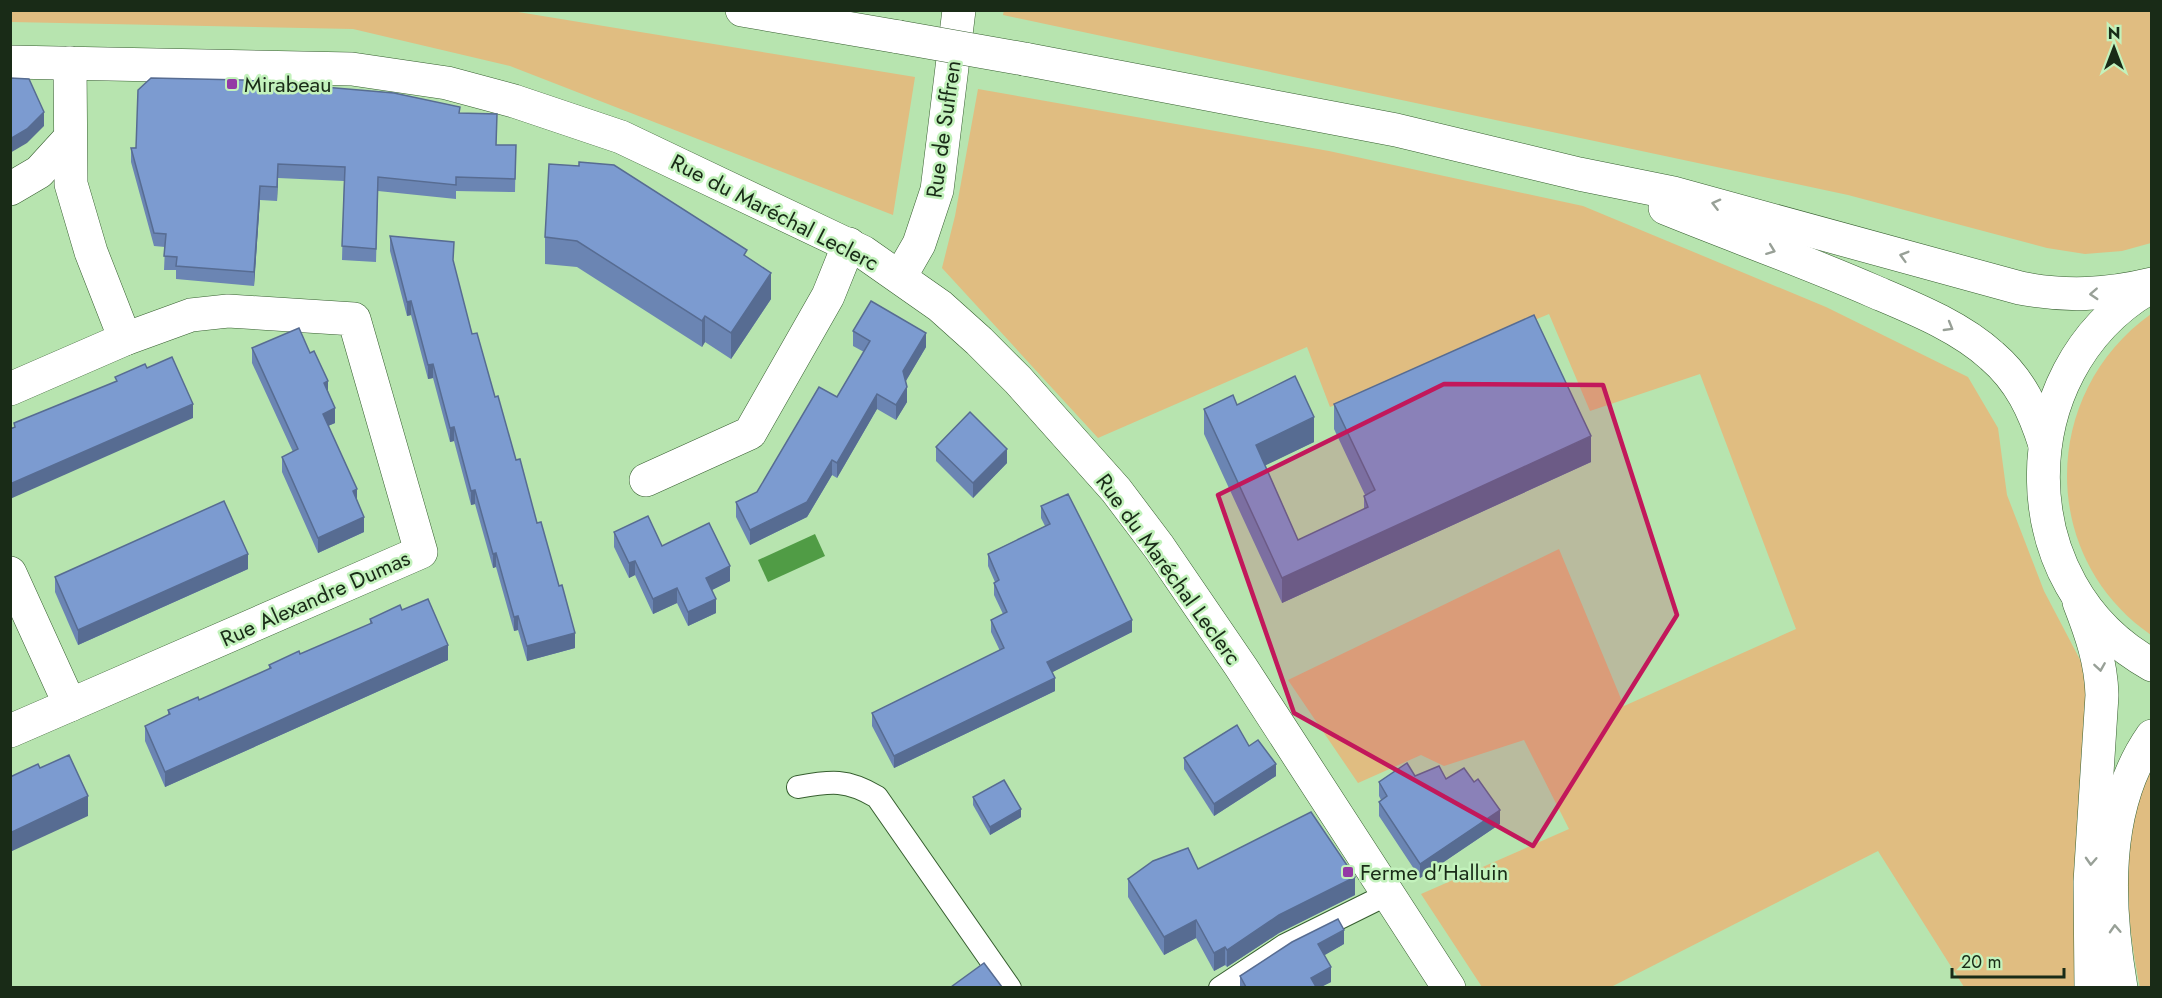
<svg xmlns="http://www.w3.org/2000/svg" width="2162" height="998" viewBox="0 0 2162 998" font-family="Jost,sans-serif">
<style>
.green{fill:#e0bd81}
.water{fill:#509c45}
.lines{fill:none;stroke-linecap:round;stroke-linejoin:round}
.service-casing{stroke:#365e2f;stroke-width:24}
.minor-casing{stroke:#365e2f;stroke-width:34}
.tertiary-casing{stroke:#365e2f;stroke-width:34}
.trunk-casing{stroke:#365e2f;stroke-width:34}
.service{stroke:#fff;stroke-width:22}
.minor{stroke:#fff;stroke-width:33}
.tertiary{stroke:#fff;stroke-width:33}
.trunk{stroke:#fff;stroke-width:33}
.trunk-bridge-casing{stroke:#365e2f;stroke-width:34;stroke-linecap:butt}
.trunk-bridge{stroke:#fff;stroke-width:33}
.wall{fill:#6b85b3}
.shaded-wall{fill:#576c92}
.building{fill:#7c9bd0;stroke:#576c92;stroke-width:1.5}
.oneway{stroke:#98a097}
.marked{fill:#c2185b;fill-opacity:0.2;stroke:#c2185b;stroke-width:4.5;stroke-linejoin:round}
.poi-dot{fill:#943aa5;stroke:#c3f2bc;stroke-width:2}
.labels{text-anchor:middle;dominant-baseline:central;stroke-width:5;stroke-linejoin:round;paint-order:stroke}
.poi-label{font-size:22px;fill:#192b17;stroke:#c3f2bc;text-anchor:start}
.street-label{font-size:22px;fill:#192b17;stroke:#c3f2bc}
</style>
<rect width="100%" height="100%" fill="#b7e4af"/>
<!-- green -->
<g class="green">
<path d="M11,10L512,11L915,77L893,215L510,66L353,29L11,22Z"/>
<path d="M1004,10L2151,11V243L2122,251L2085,254L2047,248L1848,195L1003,15Z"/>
<path d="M978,89L1329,151L1583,206L1826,307L1968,377L1998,428L2007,495L2044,591L2087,673L2081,987H1964L1878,851L1611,987H1482L1421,894L1569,829L1524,740L1444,766L1421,755L1358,783L1288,680L1559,549L1624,706L1796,629L1700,374L1590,411L1549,314L1330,407L1307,347L1098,438L942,268L955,216Z"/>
<path d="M2151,314V635C2038,557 2040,393 2151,314Z"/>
<path d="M2151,764V987L2140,988C2127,922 2122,864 2139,799C2143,787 2144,775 2151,764Z"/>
</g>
<!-- water -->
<path class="water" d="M815,534L825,556L768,582L758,560Z"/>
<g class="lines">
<defs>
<g id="service">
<path d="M798,787C831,781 847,779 877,797L1010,988"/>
<path d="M1220,988L1285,945L1388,894"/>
</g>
<g id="minor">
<path d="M70,63L71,184L91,252L125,339"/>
<path d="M10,189L39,172L70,138"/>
<path d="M900,277L919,244L937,190L959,10"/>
<path d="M10,389L125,339L191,315L228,311L354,319L421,552L70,705L10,573"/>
<path d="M646,480L750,433L828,296L849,244"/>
<path d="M10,731L70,705"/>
</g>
<g id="tertiary">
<path d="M10,62L352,69L447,83L514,101L621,137L863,252L940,306L979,341L1018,380L1116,490L1159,547L1241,667L1449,988"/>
<path d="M2079,602C2091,633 2101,661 2102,695L2090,882L2091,988"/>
<path d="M2121,988C2107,905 2102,807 2152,736"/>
</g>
<g id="trunk">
<path d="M742,10L899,37"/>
<path d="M1024,59L1396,130L1579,174L1673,193L2020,288C2066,297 2106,295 2152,284"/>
<path d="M1665,208C1734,236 1804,261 1873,291C1913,308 1959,326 1992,356C2020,380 2034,410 2045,445"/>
<path d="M2147,289C2008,372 2008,586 2152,665"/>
</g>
</defs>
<!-- service casing -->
<use href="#service" class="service-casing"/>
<!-- minor casing -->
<use href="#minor" class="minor-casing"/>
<!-- tertiary casing -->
<use href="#tertiary" class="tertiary-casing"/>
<!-- trunk casing -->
<use href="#trunk" class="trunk-casing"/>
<!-- service -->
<use href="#service" class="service"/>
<!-- minor -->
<use href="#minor" class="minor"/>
<!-- tertiary -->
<use href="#tertiary" class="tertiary"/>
<!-- trunk -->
<use href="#trunk" class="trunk"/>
<defs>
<path id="trunk-bridge" d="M899,37L1024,59"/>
</defs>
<!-- trunk-bridge casing -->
<use href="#trunk-bridge" class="trunk-bridge-casing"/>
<!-- trunk-bridge -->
<use href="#trunk-bridge" class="trunk-bridge"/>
</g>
<!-- wall -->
<g class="wall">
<path d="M460,113L497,128L496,145H516L515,192L456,191V199L378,191L376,262L342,260L344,181L278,178L277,201L260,200L254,286L176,279V270H164L165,247L154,246L131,162V148Z"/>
<path d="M390,236L453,263L472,334L495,397L537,523L575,648L527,661L518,630L514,631L496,567L493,568L475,504L471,505L454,441L450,442L433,378L428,379L411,315L407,316L390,251Z"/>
<path d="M545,237L747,258L771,299L731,359L705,342L702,347L577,267L545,264Z"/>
<path d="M853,331L926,347L905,382L907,402L896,420L877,409L837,478L832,475L807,517L750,545L736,517V502L757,492L837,397L864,352L853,346Z"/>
<path d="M252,348L328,391L335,423L328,426L357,500L364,532L318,553L282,472V457L293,452L252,363Z"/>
<path d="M1334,404L1591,462L1282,603L1204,434V409L1237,405L1314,442L1265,465L1298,540L1364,509V496L1365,495L1334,429Z"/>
<path d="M936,447L1007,463L973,498L936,461Z"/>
<path d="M1041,506L1132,632L1052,672L1055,691L894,768L872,726V713L1000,651L991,632V620L1003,614L994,595V583L995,582L988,566V554L1045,526L1041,518Z"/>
<path d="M614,532L662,546L730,581L712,590L716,613L688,626L677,603L653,614L635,575L629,578L614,547Z"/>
<path d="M248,569L78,645L55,592V577Z"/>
<path d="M402,610L448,660L165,787L145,741V726L168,715V710L199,700L269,669V665L300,654L370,624V619Z"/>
<path d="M1249,746L1276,776L1214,816L1184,769V758Z"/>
<path d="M1415,776L1474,782L1500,824L1420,878L1379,816V802L1381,800L1379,796V782Z"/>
<path d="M973,797L1021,817L990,835L973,805Z"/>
<path d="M1198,869L1355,895L1279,933L1227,967L1225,965L1214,971L1196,938L1164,955L1128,897V879Z"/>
<path d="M1344,944L1324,955L1331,982L1321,987H1240V976Z"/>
</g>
<!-- shaded-wall -->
<g class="shaded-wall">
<path d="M44,112V126L27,143L10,153V139Z"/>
<path d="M278,164V178L277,201V187Z"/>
<path d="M260,186V200L254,286V272Z"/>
<path d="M771,273V299L731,359V333Z"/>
<path d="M411,301V315L407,316V302Z"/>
<path d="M705,316V342L702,347V321Z"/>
<path d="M926,333V347L903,386V371Z"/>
<path d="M433,364V378L428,379V365Z"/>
<path d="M328,381V395L324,383Z"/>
<path d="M907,387V402L896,420V405Z"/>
<path d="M877,394V409L837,478V463Z"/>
<path d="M193,404V418L10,499V484Z"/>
<path d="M335,408V423L323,428V414Z"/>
<path d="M1314,417V442L1256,470V445Z"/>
<path d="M454,427V441L450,442V428Z"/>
<path d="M1591,436V462L1282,603V578Z"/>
<path d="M1007,449V463L973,498V483Z"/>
<path d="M832,460V475L807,517L750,545V530Z"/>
<path d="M357,489V504L353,491Z"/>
<path d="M475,490V504L471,505V491Z"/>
<path d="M364,517V532L318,553V538Z"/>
<path d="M496,553V567L493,568V554Z"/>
<path d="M248,554V569L78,645V630Z"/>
<path d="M635,561V575L629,578V563Z"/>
<path d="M730,566V581L706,593V578Z"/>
<path d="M677,588V603L653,614V599Z"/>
<path d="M716,599V613L688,626V612Z"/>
<path d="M518,616V630L514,631V617Z"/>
<path d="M1132,620V632L1047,675V662Z"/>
<path d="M575,633V648L527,661V646Z"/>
<path d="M448,645V660L165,787V772Z"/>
<path d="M1055,678V691L894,768V756Z"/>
<path d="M1276,764V776L1214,816V804Z"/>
<path d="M88,796V816L10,852V833Z"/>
<path d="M1021,809V817L990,835V827Z"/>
<path d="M1500,810V824L1420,878V864Z"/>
<path d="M1355,877V895L1279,933L1227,967V950L1279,915Z"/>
<path d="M1196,920V938L1164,955V937Z"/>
<path d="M1344,930V944L1318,959V944Z"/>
<path d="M1225,947V965L1214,971V953Z"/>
<path d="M1331,967V982L1321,987H1311V978Z"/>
</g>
<!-- building -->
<g class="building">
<path d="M10,78L29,79L44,112L27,129L10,139Z"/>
<path d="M151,78L243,80L394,93L460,107L459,113L497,114L496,145H516L515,179L456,177V185L378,177L376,249L342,246L345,167L278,164L277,187L260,186L254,272L176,266L177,257L164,256L166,234L154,233L131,148H136L138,90Z"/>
<path d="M579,162L614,165L747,250L744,255L771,273L731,333L705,316L702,321L577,241L545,237L549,164L579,166Z"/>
<path d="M390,236L454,242L453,260L472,334L477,333L495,397L498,396L516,460L520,459L537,523L541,522L559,586L562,585L575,633L527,646L518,616L514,617L496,553L493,554L475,490L471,491L454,427L450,428L433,364L428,365L411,301L407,302Z"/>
<path d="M871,301L926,333L903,371L907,387L896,405L877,394L837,463L832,460L807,502L750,530L736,502L757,492L819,387L837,397L870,341L853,331Z"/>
<path d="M1534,315L1591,436L1282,578L1204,409L1233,395L1237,405L1295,376L1314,417L1256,445L1298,540L1368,507L1364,496L1375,490L1334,404Z"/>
<path d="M299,328L310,353L314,351L328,381L324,383L335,408L323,414L357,489L353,491L364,517L318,538L282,457L298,449L252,348Z"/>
<path d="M172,357L193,404L10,484V429L15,427L14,423L117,381L115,377L145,364L147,368Z"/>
<path d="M970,412L1007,449L973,483L936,447Z"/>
<path d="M1068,494L1132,620L1047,662L1055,678L894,756L872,713L1004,648L991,620L1007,612L994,583L999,580L988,554L1050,524L1041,506Z"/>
<path d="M224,501L248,554L78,630L55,577Z"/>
<path d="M648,516L662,546L709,523L730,566L706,578L716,599L688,612L677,588L653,599L635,561L629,563L614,532Z"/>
<path d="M428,599L448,645L165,772L145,726L170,714L168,710L198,697L199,700L271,668L269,665L299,651L300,654L372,623L370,619L400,605L402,610Z"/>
<path d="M1237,725L1249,746L1258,740L1276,764L1214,804L1184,758Z"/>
<path d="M69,755L88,796L10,833V777L38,764L40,768Z"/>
<path d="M1407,763L1415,776L1439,766L1446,779L1464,768L1474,782L1478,779L1500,810L1420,864L1379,802L1387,796L1379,782Z"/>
<path d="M1004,780L1021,809L990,827L973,797Z"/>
<path d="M1311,812L1355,877L1279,915L1227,950L1225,947L1214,953L1196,920L1164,937L1128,879L1153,861L1188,848L1198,869Z"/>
<path d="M1338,919L1344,930L1318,944L1331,967L1311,978L1316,987H1246L1240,976L1292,942Z"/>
<path d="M984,963L1002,987H951Z"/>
</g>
<!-- one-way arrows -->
<defs><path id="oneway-chevron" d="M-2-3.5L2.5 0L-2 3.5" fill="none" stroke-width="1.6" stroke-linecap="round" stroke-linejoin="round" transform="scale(1.5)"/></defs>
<g class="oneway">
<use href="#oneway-chevron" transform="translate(1716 204) rotate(-166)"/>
<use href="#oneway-chevron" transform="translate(1771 250) rotate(21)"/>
<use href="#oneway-chevron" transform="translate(1904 256) rotate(-164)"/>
<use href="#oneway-chevron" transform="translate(2094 294) rotate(177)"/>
<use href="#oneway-chevron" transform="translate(1949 327) rotate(30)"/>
<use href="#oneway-chevron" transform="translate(2100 667) rotate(81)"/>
<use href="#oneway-chevron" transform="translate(2091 861) rotate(93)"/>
<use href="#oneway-chevron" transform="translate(2115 929) rotate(-93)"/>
</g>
<!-- marked area -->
<path class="marked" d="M1444,384L1603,385L1677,615L1533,846L1294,713L1218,495Z"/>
<!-- markers -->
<g class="poi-dot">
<rect x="226" y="78" width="12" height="12" rx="3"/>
<rect x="1342" y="866" width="12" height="12" rx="3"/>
</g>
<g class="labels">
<!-- poi labels -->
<g class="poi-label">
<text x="244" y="84">Mirabeau</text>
<text x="1360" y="872">Ferme d'Halluin</text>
</g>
<!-- street labels -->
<g class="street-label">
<text transform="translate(943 129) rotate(-82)">Rue de Suffren</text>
<text transform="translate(775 212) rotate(27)">Rue du Maréchal Leclerc</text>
<text transform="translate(1169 569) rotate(54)">Rue du Maréchal Leclerc</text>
<text transform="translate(315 598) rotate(-24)">Rue Alexandre Dumas</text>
</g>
</g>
<!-- border -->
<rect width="2162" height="998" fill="none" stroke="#192b17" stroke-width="24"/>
<!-- north arrow -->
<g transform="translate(2114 48)" stroke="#c3f2bc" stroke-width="4.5" paint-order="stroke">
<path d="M0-4.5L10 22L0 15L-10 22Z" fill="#192b17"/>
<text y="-9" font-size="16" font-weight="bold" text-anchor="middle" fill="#192b17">N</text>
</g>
<!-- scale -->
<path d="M1952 968v9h112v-9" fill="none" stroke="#192b17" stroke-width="3"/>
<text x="1961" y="968" font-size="18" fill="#192b17" stroke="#c3f2bc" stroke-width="4.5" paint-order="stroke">20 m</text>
</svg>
